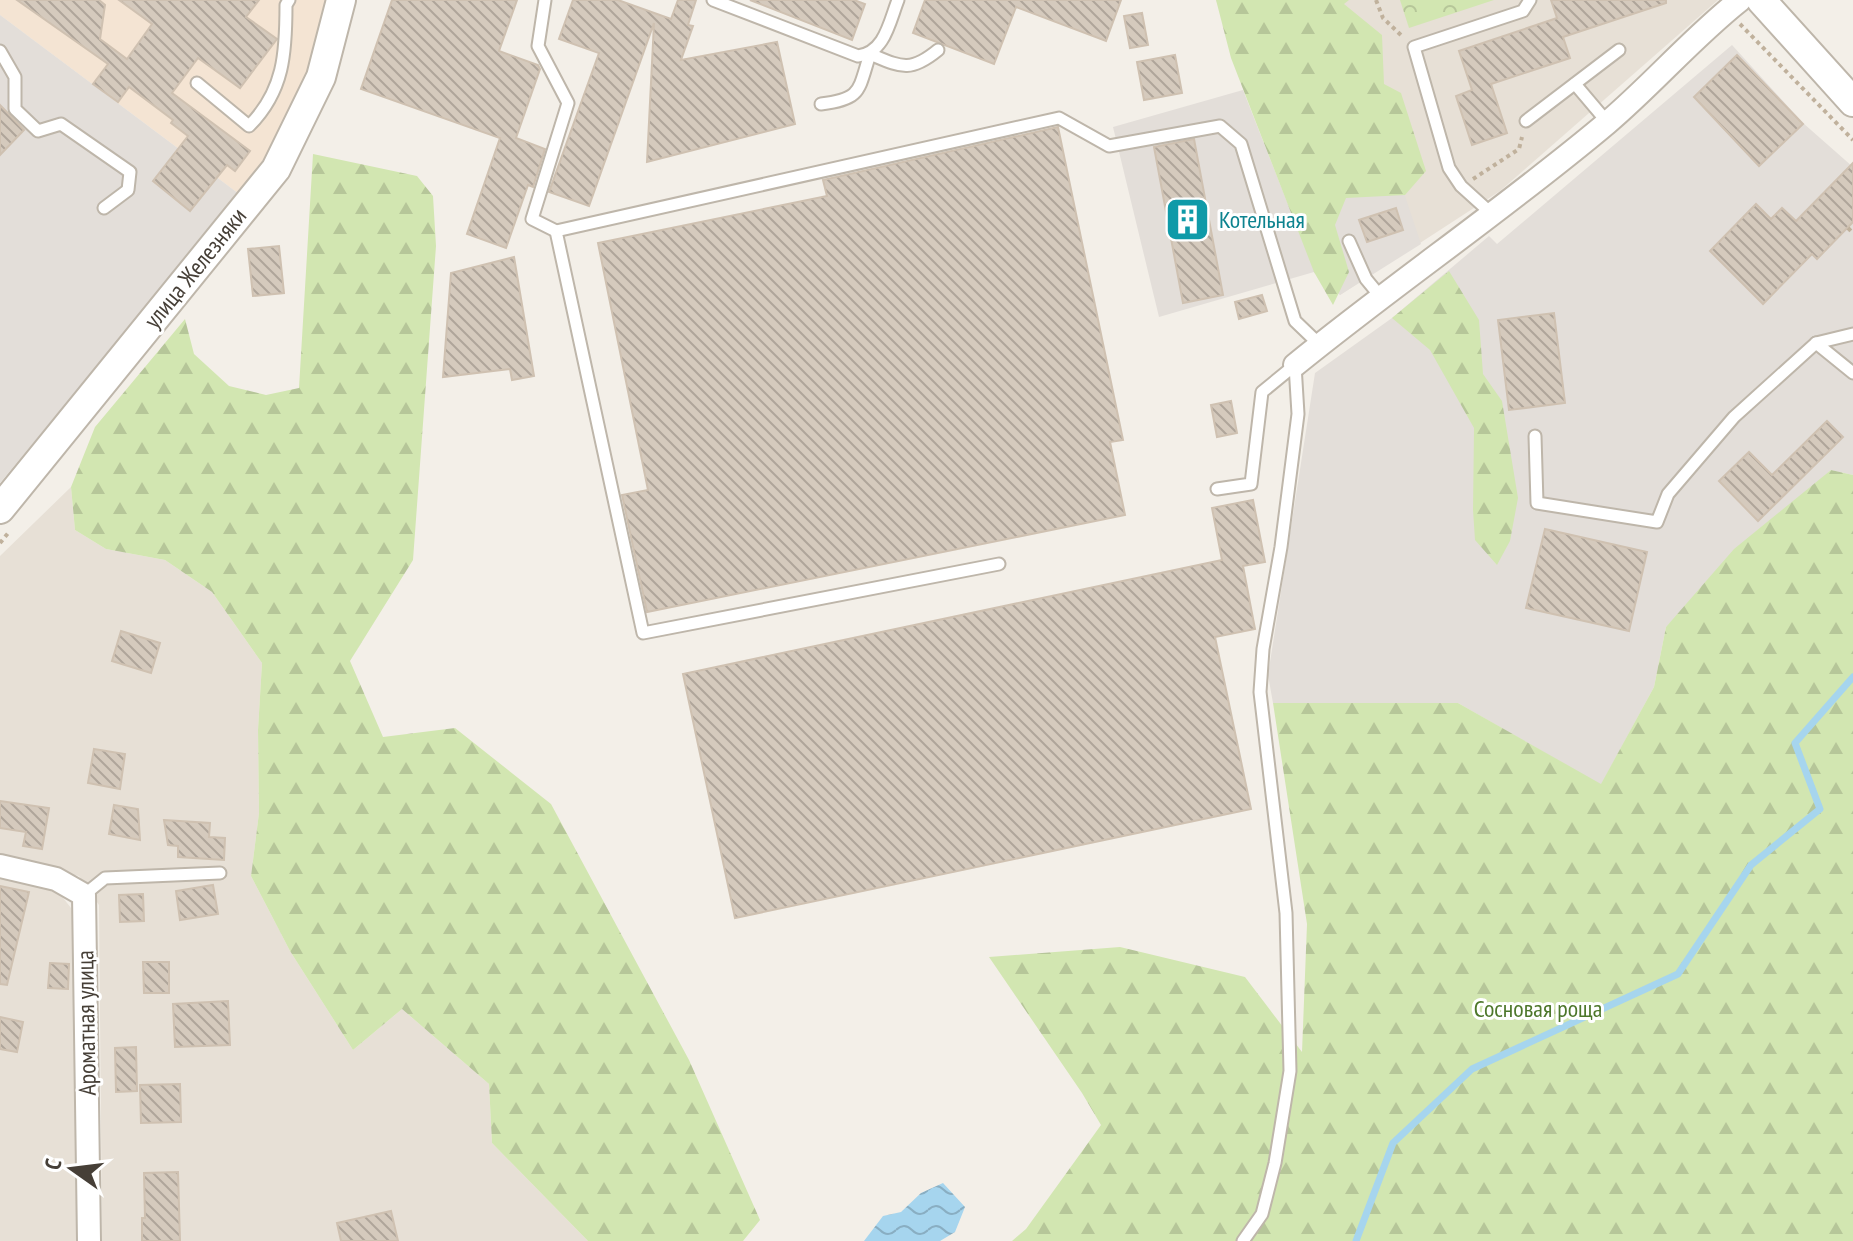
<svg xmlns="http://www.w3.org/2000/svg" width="1853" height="1241" viewBox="0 0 1853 1241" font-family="'PT Sans Narrow',sans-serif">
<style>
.residential{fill:#e7e0d6}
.commercial{fill:#f4e4d3}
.industrial{fill:#e3ded9}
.forest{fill:url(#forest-firs)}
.park{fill:url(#park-crowns)}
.water{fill:url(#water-waves)}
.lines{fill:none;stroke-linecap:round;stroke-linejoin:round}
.stream{stroke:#a6d5ee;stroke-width:7}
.building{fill:url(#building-back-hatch);stroke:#cfc1b1;stroke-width:2}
.service-casing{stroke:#beb6aa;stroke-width:15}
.minor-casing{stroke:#beb6aa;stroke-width:26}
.tertiary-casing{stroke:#beb6aa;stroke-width:32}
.path{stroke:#c0b19c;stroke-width:4;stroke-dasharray:4 4;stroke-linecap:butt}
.service{stroke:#fff;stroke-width:11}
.minor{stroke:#fff;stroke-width:22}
.tertiary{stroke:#fff;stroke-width:28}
.labels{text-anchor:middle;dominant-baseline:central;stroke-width:6;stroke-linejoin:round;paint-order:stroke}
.culture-label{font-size:24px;fill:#0d838f;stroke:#fff;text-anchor:start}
.street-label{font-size:24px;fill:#463f37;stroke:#fff}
.park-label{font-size:24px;fill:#4d772b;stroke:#fff}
</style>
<defs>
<pattern id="forest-firs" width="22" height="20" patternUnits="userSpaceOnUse" patternTransform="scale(2)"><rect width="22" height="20" fill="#d2e6b1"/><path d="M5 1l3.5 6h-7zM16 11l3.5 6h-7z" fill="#b6c699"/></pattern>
<pattern id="park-crowns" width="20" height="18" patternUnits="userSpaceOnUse" patternTransform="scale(2)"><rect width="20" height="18" fill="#d2e6b1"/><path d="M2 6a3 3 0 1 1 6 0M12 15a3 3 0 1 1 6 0" fill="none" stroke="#b6c699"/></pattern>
<pattern id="water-waves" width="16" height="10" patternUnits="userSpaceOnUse" patternTransform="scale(2)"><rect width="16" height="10" fill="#a6d5ee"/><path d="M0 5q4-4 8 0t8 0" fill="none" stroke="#89aec2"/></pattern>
<pattern id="building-back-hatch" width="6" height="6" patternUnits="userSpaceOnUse" patternTransform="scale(2)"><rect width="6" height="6" fill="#d5cabd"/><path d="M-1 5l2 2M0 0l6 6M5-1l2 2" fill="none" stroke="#afa59a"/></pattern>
</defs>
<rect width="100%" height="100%" fill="#f3efe8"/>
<!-- residential -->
<g class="residential">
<path d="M1216,0H1718L1500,191L1340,295Z"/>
<path d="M71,487L75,530L106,549L165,560L212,592L262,663L258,730L259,813L251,876L290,951L353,1050L402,1009L489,1084L492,1143L588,1241H102L99,905L79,876L0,857V556Z"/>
<path d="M0,876L56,889L71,908L76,930L79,1241H0Z"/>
</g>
<!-- commercial -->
<path class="commercial" d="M0,0H325L307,71L270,150L239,194L0,15Z"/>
<!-- industrial -->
<g class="industrial">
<path d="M0,15L239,194L0,483Z"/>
<path d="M1732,45L1803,123L1853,167V475L1831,470L1666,627L1654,687L1601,785L1458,703H1273L1268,675L1315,373L1392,318L1489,236L1497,244Z"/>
<path d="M1243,90L1293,217L1399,178L1421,244L1340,295L1314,272L1159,317L1113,127Z"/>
</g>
<!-- forest -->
<g class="forest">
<path d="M1216,0H1349L1344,4L1382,35L1384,84L1401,93L1426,171L1405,195L1346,198L1335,225L1349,272L1333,305L1314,272L1231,58Z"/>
<path d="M313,154L417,176L433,196L436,246L413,560L350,661L383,737L455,728L551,804L689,1060L760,1220L743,1241H588L492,1143L489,1084L402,1009L353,1050L290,951L251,876L259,813L258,730L262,663L212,592L165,560L106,549L75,530L71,487L95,427L185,319L194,354L229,386L266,395L299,388Z"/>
<path d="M1449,271L1479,320L1483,374L1502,401L1518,498L1510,541L1497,565L1475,540L1473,510L1474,428L1430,350L1392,318Z"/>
<path d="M1831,470L1853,475V1241H1012L1026,1229L1101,1125L1082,1093L989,957L1120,947L1245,977L1302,1052L1307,924L1273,703H1458L1601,784L1654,687L1666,627L1734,549Z"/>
</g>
<!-- park -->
<path class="park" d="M1400,0H1494L1409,28Z"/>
<!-- water -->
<path class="water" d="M943,1183L965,1207L955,1232L940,1241H864L883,1216L901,1212L921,1193Z"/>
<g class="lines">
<!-- stream -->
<path class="stream" d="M1356,1241L1393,1143L1472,1069L1678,974L1751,865L1820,809L1795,743L1853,677"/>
</g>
<!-- building -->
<g class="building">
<path d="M17,0H99L105,5L100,39L127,59L152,24L119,0H259L246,17L277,39L240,88L198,58L172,93L250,151L235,171L227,165L190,211L153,181L188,136L171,123L173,120L129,87L118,102L93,84L108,64Z"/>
<path d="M392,0H517L499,51L538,65L540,69L516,138L545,149L533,187L528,185L506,248L467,234L500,138L361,89Z"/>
<path d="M573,0H618L671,19L678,0H696L688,25L693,26L681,60L777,42L795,124L647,162L654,23L589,206L549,192L599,53L559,39Z"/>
<path d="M750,0H854L865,4L852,40Z"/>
<path d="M925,0H1121L1106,41L1016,7L994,64L913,33Z"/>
<path d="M1551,0H1666V3L1563,37L1570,58L1491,84L1507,133L1472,145L1456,96L1472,90L1459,51L1557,18Z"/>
<path d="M1142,13L1148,45L1130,48L1124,16Z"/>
<path d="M1175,55L1182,93L1144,100L1137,62Z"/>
<path d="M1737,55L1803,124L1759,166L1694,97Z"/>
<path d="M0,105L24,130L0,155Z"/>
<path d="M1058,127L1123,440L1110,442L1125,515L647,612L622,495L648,490L598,243L827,196L823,180Z"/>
<path d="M1194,139L1223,295L1183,303L1154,147Z"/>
<path d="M1853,163V222L1817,259L1812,254L1763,304L1710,251L1756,204L1771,219L1782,208L1796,221Z"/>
<path d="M1396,208L1403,230L1367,242L1359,220Z"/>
<path d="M279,246L284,293L253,296L248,249Z"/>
<path d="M514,257L534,376L512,380L510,369L443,377L451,273Z"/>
<path d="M1262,295L1267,311L1239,319L1235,302Z"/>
<path d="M1554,313L1565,403L1509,410L1498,320Z"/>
<path d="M1231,401L1237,433L1217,437L1211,405Z"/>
<path d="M1827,421L1843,437L1758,521L1719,481L1749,452L1772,475Z"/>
<path d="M1253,500L1265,562L1243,566L1255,629L1215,637L1251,809L735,918L683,674L1222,560L1212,508Z"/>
<path d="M1545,529L1647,552L1629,631L1526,608Z"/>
<path d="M121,631L160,643L151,673L112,661Z"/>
<path d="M94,749L125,754L120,789L88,783Z"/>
<path d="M0,801L49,808L42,849L23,846L26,832L0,828Z"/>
<path d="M114,805L138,809L140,840L109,834Z"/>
<path d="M164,820L210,823L209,837L225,838L224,860L178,857V846L168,845Z"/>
<path d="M213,885L218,914L180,920L176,891Z"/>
<path d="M0,886L29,892L7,985L0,984Z"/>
<path d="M143,894L144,921L120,922L119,895Z"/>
<path d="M143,962H169V993H144Z"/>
<path d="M50,963L69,964L68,989L48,988Z"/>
<path d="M228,1001L230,1045L175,1047L173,1004Z"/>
<path d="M0,1017L23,1022L17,1052L0,1049Z"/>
<path d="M136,1047L137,1091L116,1092L115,1048Z"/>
<path d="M180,1084L181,1122L141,1123L140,1085Z"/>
<path d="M178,1172L180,1241H142V1218H145L144,1173Z"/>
<path d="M391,1211L398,1241H341L337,1223Z"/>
</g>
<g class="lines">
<defs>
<g id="service">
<path d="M545,0L538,46L568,103L532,219L556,231"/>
<path d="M713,0L858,56C885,52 889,23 898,0"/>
<path d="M0,51L15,77V109L38,131L61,124L130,172L128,190L104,208"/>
<path d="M197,83L249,126C284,91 286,53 286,5L289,0"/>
<path d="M1575,84L1608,123"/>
<path d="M821,104C862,99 858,91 870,54C901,67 910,73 938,50"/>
<path d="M1526,121L1619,50"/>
<path d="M1492,214L1461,186L1449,168L1414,47L1523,11L1530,0"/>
<path d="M1349,241L1366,279L1380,296"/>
<path d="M1816,343L1853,373"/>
<path d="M1535,436L1537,503L1657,522L1668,494L1734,417L1816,343L1853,334"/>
<path d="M1217,489L1251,484L1262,392L1295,365L1298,414L1281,547L1263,649L1260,692L1286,913L1290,1071L1275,1163L1262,1214L1243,1241"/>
<path d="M999,564L643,633L556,231L1059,118L1109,146L1220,126L1241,144L1295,321L1320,345"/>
<path d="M84,895L105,878L220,873"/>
</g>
<g id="minor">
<path d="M1295,365C1397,282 1506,208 1607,123C1653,84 1693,37 1740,0"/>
<path d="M0,866L56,879L84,895L89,1241"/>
</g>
<g id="tertiary">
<path d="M1761,0L1853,102"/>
<path d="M0,509L276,169L321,77L341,0"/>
</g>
</defs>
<!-- service casing -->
<use href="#service" class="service-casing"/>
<!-- minor casing -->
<use href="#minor" class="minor-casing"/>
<!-- tertiary casing -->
<use href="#tertiary" class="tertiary-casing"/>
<!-- path -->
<g class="path">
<path d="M1376,0L1383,18L1403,37"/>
<path d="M1740,24L1853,140"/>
<path d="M1473,179L1519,149L1522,137"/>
<path d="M1848,228L1853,233"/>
<path d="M0,543L9,532"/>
</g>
<!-- service -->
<use href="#service" class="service"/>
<!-- minor -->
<use href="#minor" class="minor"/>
<!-- tertiary -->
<use href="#tertiary" class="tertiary"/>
</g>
<!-- icons -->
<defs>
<symbol id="building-square" viewBox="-11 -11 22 22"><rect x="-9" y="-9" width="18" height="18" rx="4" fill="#0f9aa8" stroke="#fff"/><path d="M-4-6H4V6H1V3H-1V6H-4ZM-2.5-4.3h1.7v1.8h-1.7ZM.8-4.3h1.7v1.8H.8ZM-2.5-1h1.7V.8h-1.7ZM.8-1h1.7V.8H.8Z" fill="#fff"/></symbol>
</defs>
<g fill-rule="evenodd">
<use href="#building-square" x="1162" y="194" width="51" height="51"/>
</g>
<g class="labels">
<!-- culture labels -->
<g class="culture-label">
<text x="1219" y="219">Котельная</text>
</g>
<!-- street labels -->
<g class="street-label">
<text transform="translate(195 268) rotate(-51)">улица Железняки</text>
<text transform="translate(86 1023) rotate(-91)">Ароматная улица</text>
</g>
<!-- park labels -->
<g class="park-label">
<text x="1538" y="1008">Сосновая роща</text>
</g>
</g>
<!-- north arrow -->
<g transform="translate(72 1169) rotate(284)" stroke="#ffffff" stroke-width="6" paint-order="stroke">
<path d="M0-6L14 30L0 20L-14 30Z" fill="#463f37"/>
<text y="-12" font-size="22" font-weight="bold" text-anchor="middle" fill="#463f37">С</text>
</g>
</svg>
